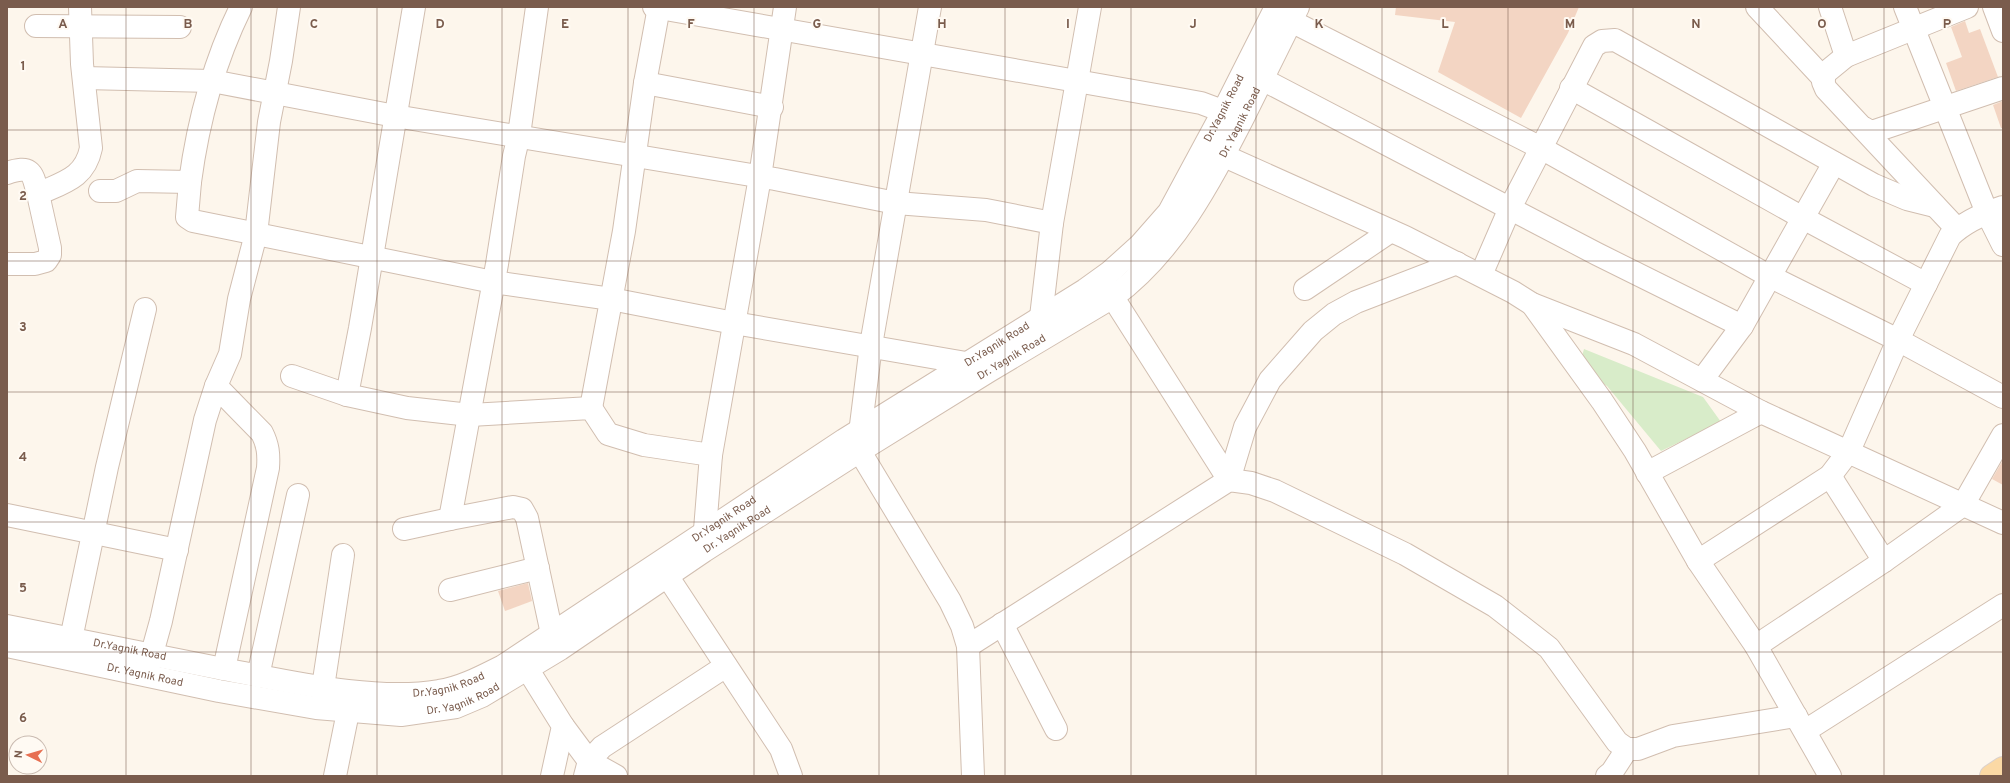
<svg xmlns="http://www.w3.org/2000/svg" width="2010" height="783" viewBox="0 0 2010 783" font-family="Overpass,sans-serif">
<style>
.green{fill:#d8ecc9}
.building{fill:#f3d5c3}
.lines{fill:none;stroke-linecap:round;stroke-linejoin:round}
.minor-casing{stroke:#d1beb0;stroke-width:24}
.major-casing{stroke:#dad1cd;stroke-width:24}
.minor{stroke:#fff;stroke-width:22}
.major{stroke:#fbd9a5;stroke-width:22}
.grid{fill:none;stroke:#7a5c4d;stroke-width:1;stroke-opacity:0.55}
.labels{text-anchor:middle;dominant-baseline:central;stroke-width:4;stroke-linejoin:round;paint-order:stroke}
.street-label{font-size:11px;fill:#7a5c4d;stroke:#fffaf3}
.grid-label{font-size:13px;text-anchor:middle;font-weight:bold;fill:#7a5c4d;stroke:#fffaf3;stroke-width:4;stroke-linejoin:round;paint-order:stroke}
</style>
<rect width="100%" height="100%" fill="#fdf6ec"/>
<!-- green -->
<path class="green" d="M1584,349L1703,397L1721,422L1661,451L1607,386L1579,367Z"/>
<!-- building -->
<g class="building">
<path d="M1396,7H1579L1568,33L1521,118L1438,72L1455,22L1395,15Z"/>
<path d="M1965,21L1969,33L1980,29L1998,77L1956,91L1946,63L1962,57L1951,27Z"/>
<path d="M2003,101V128H2001L1993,105Z"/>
<path d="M2003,460V485L1992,479Z"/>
<path d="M528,583L532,601L505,611L498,591Z"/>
</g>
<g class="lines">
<defs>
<g id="minor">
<path d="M537,7L519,135L514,156L497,264L450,519L513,507L522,509L527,518L552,634L559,646"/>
<path d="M654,7L1179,99L1201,103L1236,116"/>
<path d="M930,7L871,345L859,441L860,451L865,460L950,601L962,626L968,646L973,776"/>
<path d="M1757,7L1824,79"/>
<path d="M1830,7L1846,56"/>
<path d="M1905,7L1987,213L2003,245"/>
<path d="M1994,7L2003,31"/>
<path d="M1291,21L1541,148L1769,276L1898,340L2003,397"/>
<path d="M36,26L180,27"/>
<path d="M84,78L212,81L395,116L775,179L896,203L986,210L1052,223"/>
<path d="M1262,79L1597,254L1742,326"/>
<path d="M645,83L772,107"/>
<path d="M1571,88L1803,218L1926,284"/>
<path d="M1864,128L1869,131H1875L2003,88"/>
<path d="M1211,150L1405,237L1513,292L1532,304L1634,344L1761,412L2003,523"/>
<path d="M7,173C32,165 32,172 38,194C64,182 85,178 91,148L82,64L80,7"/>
<path d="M190,182L187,217L193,221L493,282L611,299L734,323L966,363"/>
<path d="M100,191H116L137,181L190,182C198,122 214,62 241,7"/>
<path d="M1957,229L1826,89L1823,82L1824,74L1846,56L1967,7"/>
<path d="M7,264H35L46,261L50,255V248L38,194"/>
<path d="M1481,275L1510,208L1594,46L1602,41L1615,40L1874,185L1907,199L1935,206"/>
<path d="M1105,285L1229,480"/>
<path d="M1305,289L1391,231"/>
<path d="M1532,304L1602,401L1635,451L1698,561L1756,646L1830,776"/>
<path d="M1041,317L1052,223L1090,7"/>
<path d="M292,376L347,395L407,408L470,415L591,408L608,434L644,445L711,455"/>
<path d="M1702,380L1742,326L1834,163"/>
<path d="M216,386L262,433C268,445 269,454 268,468L224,669"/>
<path d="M347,395L360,328L414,7"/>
<path d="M591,408L624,231L645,83L659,7"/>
<path d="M1647,473L1761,412"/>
<path d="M1830,476L1884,561"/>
<path d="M1229,480L1245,427L1270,380L1313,331L1334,314L1356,302L1457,263"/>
<path d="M7,515L177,550"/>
<path d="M404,529L450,519"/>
<path d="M704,542L711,455L760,177L785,7"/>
<path d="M1698,561L1830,476L1849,451L1898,340L1950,236C1964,222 1985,213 2003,207"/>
<path d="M660,565L781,749L791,776"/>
<path d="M450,590L538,568"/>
<path d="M1002,624L1056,729"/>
<path id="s1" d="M7,626C79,640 151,654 223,669C288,681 373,702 439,691C461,688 483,676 503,666L844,440L1085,290L1110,272L1140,245L1169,212L1224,110L1276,7"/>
<path d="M71,639L107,467L145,309"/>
<path id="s2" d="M7,646L219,691L316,708L401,715L456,707L482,696L560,649L704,551L860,451L989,371L1113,297C1175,251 1210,182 1244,116C1262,80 1280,44 1298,7"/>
<path d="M968,646L1229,480L1251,483L1275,491L1405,554L1495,606L1549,648L1617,742L1627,749H1638L1673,736L1796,716"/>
<path d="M1756,646L1884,561L1963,505L2003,435"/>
<path d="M520,657L563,726L552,776"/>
<path d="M148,668L161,621L205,420L216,386L230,354L239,299L256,234L269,122L281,61L289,7"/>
<path d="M258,676L298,495"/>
<path d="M323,687L343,555"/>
<path d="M563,726L589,761L616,776"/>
<path d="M1805,731L2003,605"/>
<path d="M335,776L348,712"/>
<path d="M585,776L589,761L602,747L726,666"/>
<path d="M1607,776L1612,772L1627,749"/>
</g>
<path id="major" d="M1991,776L2003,768"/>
</defs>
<!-- minor casing -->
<use href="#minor" class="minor-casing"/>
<!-- major casing -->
<use href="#major" class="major-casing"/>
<!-- minor -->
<use href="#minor" class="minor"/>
<!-- major -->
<use href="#major" class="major"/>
</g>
<!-- grid -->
<path class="grid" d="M126,7V776M251,7V776M377,7V776M502,7V776M628,7V776M754,7V776M879,7V776M1005,7V776M1131,7V776M1256,7V776M1382,7V776M1508,7V776M1633,7V776M1759,7V776M1884,7V776M7,130H2003M7,261H2003M7,392H2003M7,522H2003M7,652H2003"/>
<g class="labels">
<!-- street labels -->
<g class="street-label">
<text stroke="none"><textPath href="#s1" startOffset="1433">Dr.Yagnik Road</textPath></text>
<text stroke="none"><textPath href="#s2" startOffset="1449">Dr. Yagnik Road</textPath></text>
<text stroke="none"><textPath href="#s1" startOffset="1097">Dr.Yagnik Road</textPath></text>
<text stroke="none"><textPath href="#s2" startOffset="1113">Dr. Yagnik Road</textPath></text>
<text stroke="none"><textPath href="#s1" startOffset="773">Dr.Yagnik Road</textPath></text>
<text stroke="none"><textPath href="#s2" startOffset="789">Dr. Yagnik Road</textPath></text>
<text stroke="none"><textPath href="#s1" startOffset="125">Dr.Yagnik Road</textPath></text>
<text stroke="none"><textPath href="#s2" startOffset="141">Dr. Yagnik Road</textPath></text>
<text stroke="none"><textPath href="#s1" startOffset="449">Dr.Yagnik Road</textPath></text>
<text stroke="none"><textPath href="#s2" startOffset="465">Dr. Yagnik Road</textPath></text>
</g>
</g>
<g class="grid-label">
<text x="63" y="28">A</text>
<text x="188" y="28">B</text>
<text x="314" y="28">C</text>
<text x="440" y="28">D</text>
<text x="565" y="28">E</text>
<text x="691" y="28">F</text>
<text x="817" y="28">G</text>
<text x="942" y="28">H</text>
<text x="1068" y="28">I</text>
<text x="1193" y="28">J</text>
<text x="1319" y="28">K</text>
<text x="1445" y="28">L</text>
<text x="1570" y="28">M</text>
<text x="1696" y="28">N</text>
<text x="1822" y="28">O</text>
<text x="1947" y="28">P</text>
<text x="23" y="70">1</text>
<text x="23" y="200">2</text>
<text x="23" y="331">3</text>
<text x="23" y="461">4</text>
<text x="23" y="592">5</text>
<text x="23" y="722">6</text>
</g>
<!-- border -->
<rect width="2010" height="783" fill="none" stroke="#7a5c4d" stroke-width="16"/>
<!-- north arrow -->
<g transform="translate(28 755) rotate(275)"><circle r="19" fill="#fffaf3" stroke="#cabbb1"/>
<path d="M0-3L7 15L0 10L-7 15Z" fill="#e76f51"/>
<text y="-6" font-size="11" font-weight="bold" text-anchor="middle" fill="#7a5c4d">N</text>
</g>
</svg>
